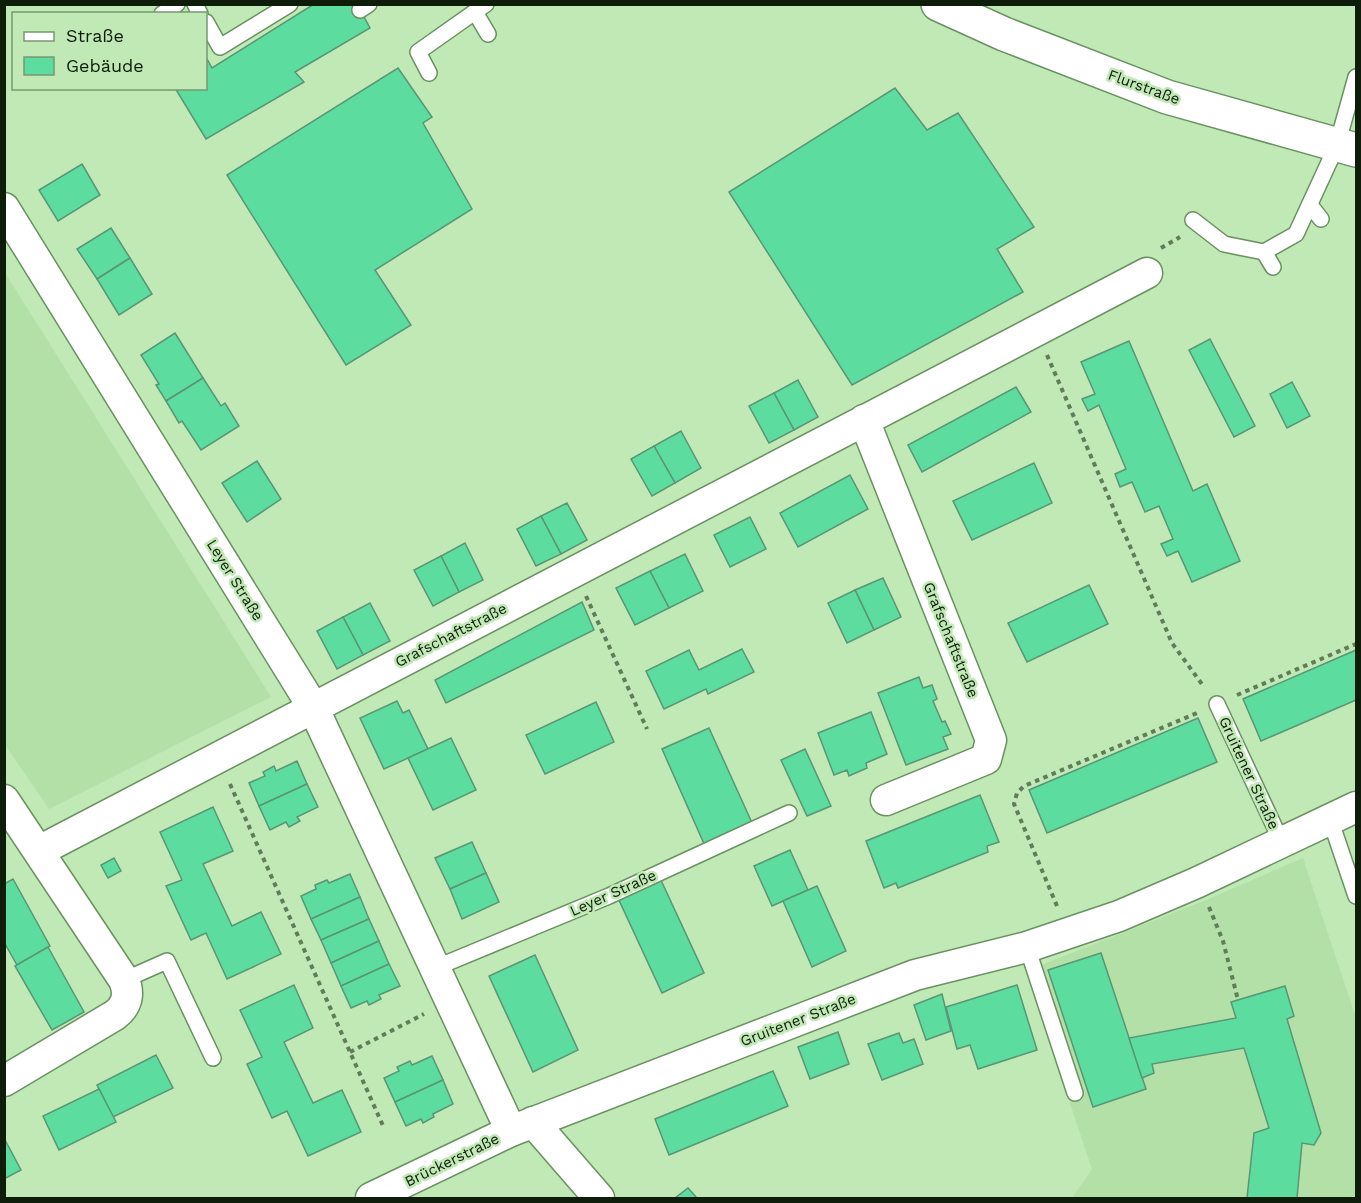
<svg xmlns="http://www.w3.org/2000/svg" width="1361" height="1203" viewBox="0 0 1361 1203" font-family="'Work Sans',sans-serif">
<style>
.built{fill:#b2e0a7}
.building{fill:#5ddc9f;stroke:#589675;stroke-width:1.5}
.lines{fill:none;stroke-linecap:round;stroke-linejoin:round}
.service-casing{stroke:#6a9161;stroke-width:18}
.minor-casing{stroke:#6a9161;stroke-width:33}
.secondary-casing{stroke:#6a9161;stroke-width:36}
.path{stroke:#617c5a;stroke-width:4;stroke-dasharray:4.5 4.5;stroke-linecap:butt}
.service{stroke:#fff;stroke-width:15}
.minor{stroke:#fff;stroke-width:30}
.secondary{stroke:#fff;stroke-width:33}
.labels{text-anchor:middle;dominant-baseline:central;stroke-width:5;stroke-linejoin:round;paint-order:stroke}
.street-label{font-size:15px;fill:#0e1d0a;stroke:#c0e9b6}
</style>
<rect width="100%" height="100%" fill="#c0e9b6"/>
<!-- built -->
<g class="built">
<path d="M4,271L271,697L49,809L5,745Z"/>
<path d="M1303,858L1356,1018V1198H1072L1092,1169L1026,971L1206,900Z"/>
</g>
<!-- building -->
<g class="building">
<path d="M314,4H357L370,28L295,72L304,82L206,139L175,88H206V57L212,68Z"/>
<path d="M398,68L432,117L423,123L472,209L375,270L411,325L346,365L227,175Z"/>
<path d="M895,88L927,130L958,113L1034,227L997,249L1023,292L852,385L729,192Z"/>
<path d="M82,164L100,195L58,221L39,190Z"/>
<path d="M111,228L130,258L97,279L77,249Z"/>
<path d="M130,258L152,294L119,315L97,279Z"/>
<path d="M175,333L203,378L166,401L156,385L159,384L141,355Z"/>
<path d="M1210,339L1255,426L1234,437L1189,350Z"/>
<path d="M1129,341L1193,491L1207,484L1240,561L1192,582L1178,551L1167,556L1161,544L1173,539L1159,506L1145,512L1132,482L1120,487L1115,474L1126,469L1099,405L1088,411L1082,399L1095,394L1081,362Z"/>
<path d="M203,378L221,406L225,403L239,426L201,450L182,421L179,423L166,401Z"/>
<path d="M798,380L818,417L794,430L774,393Z"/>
<path d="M1292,382L1310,416L1287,428L1270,394Z"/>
<path d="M1016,387L1031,412L922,472L908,445Z"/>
<path d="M774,393L794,430L769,443L749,406Z"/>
<path d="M681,431L701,468L675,483L654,446Z"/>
<path d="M654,446L675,483L652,496L631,459Z"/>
<path d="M257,461L281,499L247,522L222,483Z"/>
<path d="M1034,463L1052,503L972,540L953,501Z"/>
<path d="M850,475L868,509L798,547L780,513Z"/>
<path d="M567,503L587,540L561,554L541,516Z"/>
<path d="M541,516L561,554L536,566L517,529Z"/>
<path d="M750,517L766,549L730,567L714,535Z"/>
<path d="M465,543L483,580L459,592L441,556Z"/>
<path d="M685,554L703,591L669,608L650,571Z"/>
<path d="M441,556L459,592L433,606L414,570Z"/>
<path d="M650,571L669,608L635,625L616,588Z"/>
<path d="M883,578L901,617L874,630L855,590Z"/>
<path d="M1089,585L1108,624L1027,662L1008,623Z"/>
<path d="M855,590L874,630L847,643L828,603Z"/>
<path d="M582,602L594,630L446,703L435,680Z"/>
<path d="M370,603L390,641L363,655L343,617Z"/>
<path d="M343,617L363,655L337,669L317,631Z"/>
<path d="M742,649L754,672L708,694L706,689L664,709L646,671L689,650L699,670Z"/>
<path d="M1356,650V700L1261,741L1243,699Z"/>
<path d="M919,677L923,688L932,685L937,699L933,701L942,722L945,721L951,734L943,737L948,749L906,765L878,693Z"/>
<path d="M397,701L403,713L409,710L428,749L384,769L360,718Z"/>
<path d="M596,702L614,742L545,774L526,735Z"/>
<path d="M871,712L887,754L866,763L867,768L849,776L847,770L834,775L818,733Z"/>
<path d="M1198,718L1217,762L1047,833L1029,790Z"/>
<path d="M709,728L753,825L705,846L662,749Z"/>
<path d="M451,738L476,790L433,810L408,758Z"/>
<path d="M805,749L831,806L807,816L781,760Z"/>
<path d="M297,761L307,784L259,806L249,783L265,776L263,772L274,766L276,771Z"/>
<path d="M307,784L318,807L297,817L300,821L289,827L286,822L270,830L259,806Z"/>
<path d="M980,795L999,842L987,846L988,852L898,888L896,883L884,888L866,841Z"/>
<path d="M213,807L233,851L203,864L232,926L261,912L281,954L227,979L206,933L191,940L166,886L182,880L160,832Z"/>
<path d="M472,842L486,873L450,889L435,858Z"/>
<path d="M790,850L808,890L772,906L754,866Z"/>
<path d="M114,858L121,871L108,878L101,865Z"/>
<path d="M486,873L499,902L462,919L450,889Z"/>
<path d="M350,874L360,897L311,919L301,896L316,889L315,885L327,880L329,883Z"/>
<path d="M660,878L704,973L662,993L618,898Z"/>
<path d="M13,879L50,946L17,965L4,942V884Z"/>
<path d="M817,886L846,951L812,967L783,901Z"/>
<path d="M360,897L369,919L321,940L311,919Z"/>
<path d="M369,919L379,941L331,963L321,940Z"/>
<path d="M379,941L389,964L341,986L331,963Z"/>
<path d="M48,947L84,1012L52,1030L15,966Z"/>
<path d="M1101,953L1146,1089L1093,1107L1048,970Z"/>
<path d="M535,955L578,1050L533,1072L489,976Z"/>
<path d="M389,964L400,986L379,995L381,999L369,1005L367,1001L351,1008L341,986Z"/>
<path d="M294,985L313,1028L284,1042L313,1103L342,1090L361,1132L308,1156L287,1111L272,1118L247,1064L262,1057L240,1010Z"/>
<path d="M1017,985L1037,1050L978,1069L970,1045L957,1049L946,1007Z"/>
<path d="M1285,986L1294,1016L1287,1019L1321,1133L1314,1145L1302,1143L1297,1198H1247L1254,1133L1269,1128L1244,1048L1152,1064L1154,1073L1142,1078L1129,1038L1236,1018L1231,1002Z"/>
<path d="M942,994L951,1031L926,1040L914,1005Z"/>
<path d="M838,1032L849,1064L810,1079L798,1047Z"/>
<path d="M899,1033L903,1043L914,1039L923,1064L882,1080L868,1044Z"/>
<path d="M156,1055L173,1088L113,1117L97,1085Z"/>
<path d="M432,1056L443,1080L395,1102L384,1078L399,1071L397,1067L410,1061L412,1065Z"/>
<path d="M773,1071L788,1106L669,1155L655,1119Z"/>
<path d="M443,1080L453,1104L433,1114L434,1117L423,1123L421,1119L406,1126L395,1102Z"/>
<path d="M99,1089L116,1122L59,1150L43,1116Z"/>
<path d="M4,1138L21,1170L4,1179Z"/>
<path d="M688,1188L697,1198H675Z"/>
</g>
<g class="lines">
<defs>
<g id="service">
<path d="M195,4L200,14"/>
<path d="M360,10L369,4"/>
<path d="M475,12L488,34"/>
<path d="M162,14L177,4"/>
<path d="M206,22L220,47L290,4"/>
<path d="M429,73L418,52L486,4"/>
<path d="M1310,205L1321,219"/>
<path d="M1193,220L1224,244L1264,252L1296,234L1337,145L1356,77"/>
<path d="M1264,252L1273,267"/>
<path d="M1217,704L1282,843"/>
<path d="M1330,819L1356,896"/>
<path d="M1027,947L1075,1093"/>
<path d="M435,968L609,896L789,813"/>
<path d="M124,980L167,961L213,1058"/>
</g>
<g id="minor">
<path d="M4,208L313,707L511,1131"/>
<path d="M864,420L991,740L986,759L886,800"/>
<path d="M4,800L124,980C130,994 127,1006 115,1015L4,1081"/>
<path d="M39,851L1147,273"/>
<path d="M533,1122L599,1198"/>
<path d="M371,1198L511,1131L915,975L1027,947L1119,916L1196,883L1356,807"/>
</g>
<path id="secondary" d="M938,4L1004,34L1167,97L1356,150"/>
</defs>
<!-- service casing -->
<use href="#service" class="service-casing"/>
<!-- minor casing -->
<use href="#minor" class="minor-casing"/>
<!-- secondary casing -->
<use href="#secondary" class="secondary-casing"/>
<!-- path -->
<g class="path">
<path d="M1161,248L1180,237"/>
<path d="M1047,355L1172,643L1204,687"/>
<path d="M586,596L647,729"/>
<path d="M1237,695L1356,644"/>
<path d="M230,784L384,1128"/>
<path d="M1057,906L1014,804L1017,793L1024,786L1197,713"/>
<path d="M1209,907L1223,941L1238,1000"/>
<path d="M350,1052L424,1014"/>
</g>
<!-- service -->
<use href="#service" class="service"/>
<!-- minor -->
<use href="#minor" class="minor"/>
<!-- secondary -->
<use href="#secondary" class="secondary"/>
</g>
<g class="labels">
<!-- street labels -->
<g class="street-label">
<text transform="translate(1144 87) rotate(20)">Flurstraße</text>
<text transform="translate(235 580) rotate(58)">Leyer Straße</text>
<text transform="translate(451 635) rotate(-27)">Grafschaftstraße</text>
<text transform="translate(951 640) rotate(68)">Grafschaftstraße</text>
<text transform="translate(1249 773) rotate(65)">Gruitener Straße</text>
<text transform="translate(613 893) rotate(-24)">Leyer Straße</text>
<text transform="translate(798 1020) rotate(-21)">Gruitener Straße</text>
<text transform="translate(452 1160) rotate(-26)">Brückerstraße</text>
</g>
</g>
<!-- border -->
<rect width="1361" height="1203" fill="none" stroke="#0e1d0a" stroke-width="12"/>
<!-- legend -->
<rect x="12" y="12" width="195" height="78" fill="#c0e9b6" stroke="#799771" stroke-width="1.5"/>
<rect x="24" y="32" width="30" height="9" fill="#ffffff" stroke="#799771" stroke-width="1.5"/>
<text x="66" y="42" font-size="18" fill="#0e1d0a">Straße</text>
<rect x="24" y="57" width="30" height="18" fill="#5ddc9f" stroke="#799771" stroke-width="1.5"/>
<text x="66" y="72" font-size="18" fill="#0e1d0a">Gebäude</text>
</svg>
